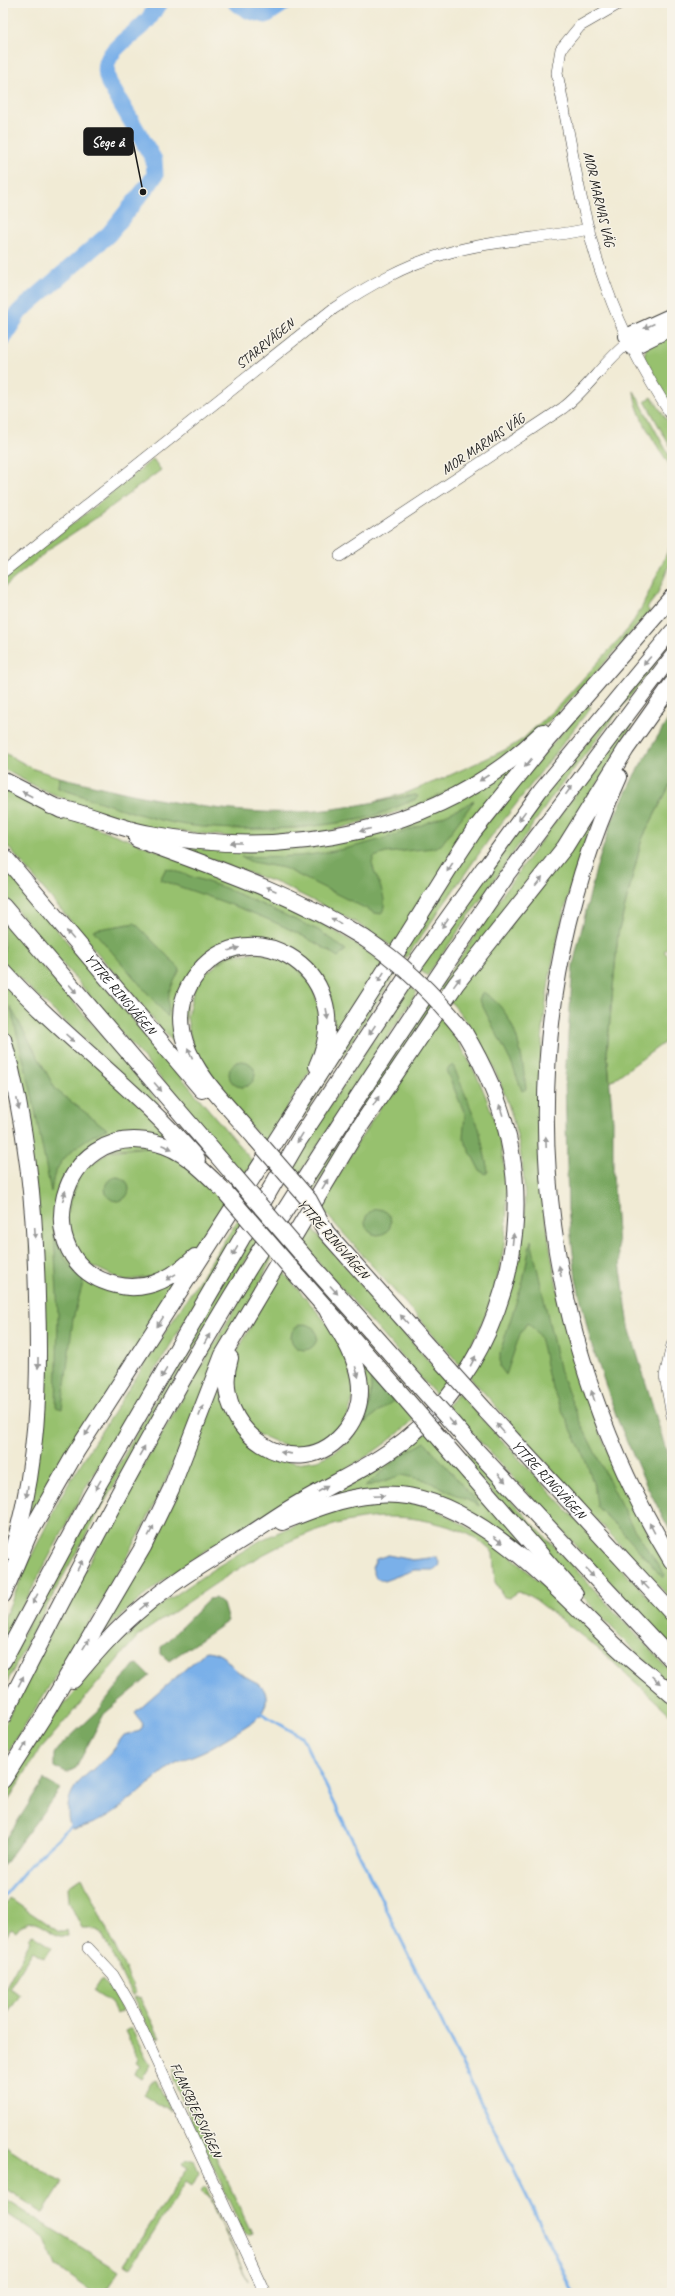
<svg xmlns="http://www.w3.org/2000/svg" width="675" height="2296" viewBox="0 0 675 2296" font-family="Caveat,sans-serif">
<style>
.green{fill:#97c16e;stroke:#5a6e45}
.forest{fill:#79a761;stroke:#4a623e}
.water{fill:#7ab0e9;stroke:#4b6682}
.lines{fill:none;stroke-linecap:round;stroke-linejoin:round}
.stream{stroke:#7ab0e9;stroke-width:3}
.river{stroke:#7ab0e9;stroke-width:17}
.minor-casing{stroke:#3c3b38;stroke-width:12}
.major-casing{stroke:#3c3b38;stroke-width:16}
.highway-casing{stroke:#3c3b38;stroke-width:18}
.minor{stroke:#fff;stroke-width:11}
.major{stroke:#fff;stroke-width:14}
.highway{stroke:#fff;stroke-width:16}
.highway-bridge-casing{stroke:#3c3b38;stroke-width:18;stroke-linecap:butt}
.highway-bridge{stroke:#fff;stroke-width:16}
.oneway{fill:#999}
.labels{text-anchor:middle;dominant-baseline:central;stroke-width:3;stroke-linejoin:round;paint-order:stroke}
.street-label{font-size:14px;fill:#1c1c1c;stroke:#f7f3e8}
.leader{fill:none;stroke:#1c1c1c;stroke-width:1.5}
.callout-dot{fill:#1c1c1c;stroke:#f7f3e8;stroke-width:1.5}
.callout{fill:#1c1c1c;stroke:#1c1c1c;stroke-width:1.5}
.callout-label{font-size:15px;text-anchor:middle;font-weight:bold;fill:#fff}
</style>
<rect width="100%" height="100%" fill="#f7f3e8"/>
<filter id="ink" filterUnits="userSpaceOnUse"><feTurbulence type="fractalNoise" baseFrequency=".025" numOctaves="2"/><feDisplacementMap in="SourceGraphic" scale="8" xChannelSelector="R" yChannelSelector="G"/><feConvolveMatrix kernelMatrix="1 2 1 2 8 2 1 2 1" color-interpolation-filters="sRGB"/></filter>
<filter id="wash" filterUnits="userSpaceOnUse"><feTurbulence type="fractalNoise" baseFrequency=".012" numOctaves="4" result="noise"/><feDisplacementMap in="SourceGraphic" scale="16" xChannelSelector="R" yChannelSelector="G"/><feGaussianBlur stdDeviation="0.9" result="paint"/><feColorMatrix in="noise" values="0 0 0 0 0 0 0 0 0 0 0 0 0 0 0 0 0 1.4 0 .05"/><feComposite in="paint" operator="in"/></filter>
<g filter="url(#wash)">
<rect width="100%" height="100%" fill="#f1ebd5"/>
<!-- green -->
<g class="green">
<path d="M672,332V408L644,357L646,348Z"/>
<path d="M634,391L672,461V469C658,446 636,418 634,391Z"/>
<path d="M652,397L672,428V450L645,401Z"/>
<path d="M153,459L161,470L96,518L52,547L3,588V576L88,512Z"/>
<path d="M672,542V559L657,595L647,608L650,611L594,675L546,724L497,764L425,804L327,832L232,837L143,827L84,808L35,786L3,769V752L34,769L59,777L58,788L174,823L246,828H297L357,820L416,799L415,795L375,801L406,793L444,778L507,749L523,739L560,704L630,627L643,605Z"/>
<path d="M672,642L553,796L427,976L419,969L539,800Z"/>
<path d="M586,704L591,707L490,838L406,958L402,953L479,831Z"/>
<path d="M628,722L632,725L584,807L556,849L442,992L439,988L511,882Z"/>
<path d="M536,746L393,947L355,922L280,884L162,842L358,836Z"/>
<path d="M672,781V947L664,951L672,961V1037L610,1082L607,1052L618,934L642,839Z"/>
<path d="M3,785C69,821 141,843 211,871C272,895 331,925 384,963L329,1050V998L262,942L190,975L181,1052L3,841Z"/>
<path d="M606,786C580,854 557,923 547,995C528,1138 545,1284 595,1419C608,1455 625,1489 643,1523C651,1538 667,1555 672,1571C674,1579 672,1592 672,1600L596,1519L470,1377C481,1351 491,1326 502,1301C507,1289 514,1277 517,1264C540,1175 509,1068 449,1000Z"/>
<path d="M3,866L253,1162L244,1176L3,894Z"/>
<path d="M3,920L159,1102L155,1107L4,964Z"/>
<path d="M256,952L286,959L313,985L323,1025L311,1069L265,1143L240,1115L192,1048L187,1017L194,989L203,975L229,956Z"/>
<path d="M391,969L396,973L277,1157L274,1153Z"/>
<path d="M3,977L151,1116L172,1145L87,1151L59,1236L106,1287L188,1270L28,1528L43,1381L12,1052L3,1022Z"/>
<path d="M409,984L417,992L296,1179L288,1170Z"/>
<path d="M428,1003L432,1008L310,1196L306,1191Z"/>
<path d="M439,1015C505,1101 526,1205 488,1308C481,1328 470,1347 460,1365L320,1207L360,1139Z"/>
<path d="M147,1147L180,1159L213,1189L225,1203L198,1245L166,1274L124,1281L90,1265L78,1252L66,1216L81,1171L110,1151Z"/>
<path d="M239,1218L243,1223L87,1485L3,1644V1621L26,1567L61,1496L93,1444Z"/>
<path d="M309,1225L447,1382L436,1395L299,1240Z"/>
<path d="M250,1233L257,1242C169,1390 81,1537 3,1690V1668Z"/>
<path d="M267,1254L272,1258L141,1532L94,1615L3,1760V1727L52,1631L123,1500Z"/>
<path d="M281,1269L330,1327L344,1349L355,1392L347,1419L325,1442L294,1450L255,1433L234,1398L235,1358L238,1350Z"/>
<path d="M354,1349L414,1419C371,1461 316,1485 264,1515C201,1551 143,1590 94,1644L221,1381L260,1451L275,1459L287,1462L297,1463L317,1460L335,1452L351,1439L363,1415Z"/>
<path d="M458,1393L672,1623V1649L447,1406Z"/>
<path d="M427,1430L561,1583L425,1496L317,1504C356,1482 394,1461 427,1430Z"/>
<path d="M466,1452L672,1673V1687C595,1616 529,1535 461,1457Z"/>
<path d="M393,1500L431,1506L499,1545L672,1703V1716L601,1651L536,1600L524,1593L518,1592L509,1598L504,1597L495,1582L493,1553C473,1533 459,1529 432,1522C336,1499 249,1560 174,1612C161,1620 149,1628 137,1637L36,1755L3,1809V1791L51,1720L116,1643L148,1614L215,1568L261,1540L315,1516L349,1506Z"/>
<path d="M82,1877L133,1985L132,1986L136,1994L132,1996L101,1932L91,1928H82L69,1902L68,1887Z"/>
<path d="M9,1898L59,1932H64L67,1930L68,1936C49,1941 34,1906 16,1932L11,1929L3,1941V1908Z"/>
<path d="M33,1935L52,1947L44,1958L33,1951L9,1988L20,1995L6,2016L3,2015V1992L31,1940L28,1938Z"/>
<path d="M102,1979L114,1993L123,2010L116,2014L111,2002L94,1991Z"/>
<path d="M137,1997L138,1999L140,1998L160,2038L152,2036L133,1998Z"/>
<path d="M131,2028L150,2065L141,2079L134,2074L137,2067L138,2068L140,2065L136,2062L138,2058L125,2031Z"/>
<path d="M174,2068L193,2105L194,2115L197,2116L252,2234L251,2235H246L241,2227L173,2080Z"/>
<path d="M156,2080L171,2111L144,2094L151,2082Z"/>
<path d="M3,2144L62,2183L43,2213L3,2187Z"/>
<path d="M187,2159H194L199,2173L192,2186L186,2182L130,2268L124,2264L188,2168L182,2164Z"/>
<path d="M204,2187H206L248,2282L209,2197L200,2191Z"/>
<path d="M3,2198L119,2271L104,2293H94L56,2266L45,2239L3,2211Z"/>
</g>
<!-- forest -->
<g class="forest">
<path d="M672,713V781L642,839L618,934L607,1052L613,1121V1174L618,1247L629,1327L672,1470V1535L645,1482L618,1421L591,1343L576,1279L568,1210L565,1078L573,965L596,869L611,823L635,774Z"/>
<path d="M59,777C138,796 217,815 298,812C337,811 376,801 415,795L418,796L416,799C396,807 377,817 356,820C302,830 228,833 174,823C135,815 96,800 58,788Z"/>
<path d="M474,801L441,845L433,848L386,853L374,857L372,863C375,878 391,901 381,914L375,913L284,868L252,862L241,857C260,856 280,857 299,856C360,850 420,829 474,801Z"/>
<path d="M166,868L225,888L318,930L346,950L338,957C283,920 221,901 160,880Z"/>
<path d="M135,923L180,969L169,992L168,1017L93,930Z"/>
<path d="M483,992C517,1012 522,1054 526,1089L522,1091L512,1064L479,999Z"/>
<path d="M10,1006L56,1090L107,1129C87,1137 64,1153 55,1173C53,1179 52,1186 51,1192L31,1090Z"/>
<circle cx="242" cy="1074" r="13"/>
<path d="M453,1065L479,1128L488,1171L486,1174L480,1171L463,1138L465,1114L446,1070Z"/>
<circle cx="117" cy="1189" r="12"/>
<circle cx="378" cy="1222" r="13"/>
<path d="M54,1233C61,1253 67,1267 84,1279L73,1319L62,1409L56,1407L58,1315Z"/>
<path d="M531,1240L560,1372L580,1422L630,1523L665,1575L663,1578L619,1528L597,1507C594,1461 563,1422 549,1378C545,1366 544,1344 538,1334C536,1330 531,1326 527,1323L520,1334L506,1375L500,1367V1352L523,1281Z"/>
<circle cx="304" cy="1337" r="13"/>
<path d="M370,1371L393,1401L364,1423C371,1405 372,1390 370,1371Z"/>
<path d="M425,1442L480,1506L425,1480L402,1475L365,1487L397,1458Z"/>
<path d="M215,1598L223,1604L228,1621L169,1661L161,1654V1647L209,1599Z"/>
<path d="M138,1664L150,1676L104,1714L76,1768L66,1773L54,1767V1754L58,1748L98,1711L134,1665Z"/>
<path d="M44,1780L60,1789L3,1866V1844Z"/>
</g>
<!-- water -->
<g class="water">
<path d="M388,1555L413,1560L437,1557L440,1565L435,1570H414L384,1581L376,1578L372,1568L376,1559Z"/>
<path d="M206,1651C227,1653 226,1663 240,1673C252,1682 268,1683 266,1702C266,1705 262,1713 260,1716C254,1722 216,1745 206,1750C194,1756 179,1760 168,1768C138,1791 111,1824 72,1829C68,1823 68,1817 68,1811C67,1784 91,1773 107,1757C114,1751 118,1742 124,1735L140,1731L143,1724L135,1713Z"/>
</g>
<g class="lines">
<!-- stream -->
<g class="stream">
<path d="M259,1712L302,1737L574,2293"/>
<path d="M3,1897L31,1864L72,1825"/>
</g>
<!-- river -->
<g class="river">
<path d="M236,3L250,11L266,15L284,3"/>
<path d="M3,338L19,312L109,234L150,183L155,175L154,160L109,83C97,53 127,41 145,23C151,18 154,9 159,3"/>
</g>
</g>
</g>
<g filter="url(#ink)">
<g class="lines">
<defs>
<g id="minor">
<path d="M620,3L580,26L561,49L557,73C572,145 581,220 607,289C623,334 646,376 672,416"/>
<path d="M340,556L563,408C588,389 604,361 629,342"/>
<path d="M3,572L333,309C368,286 404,265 444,254C491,240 541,239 589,229"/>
<path d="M672,1345L665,1376L672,1416"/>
<path d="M88,1948L113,1975L130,2004L265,2293"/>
</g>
<g id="major">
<path d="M626,336L672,315"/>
<path d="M484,868L540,791L672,631"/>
<path d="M505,878L672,656"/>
</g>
<g id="highway">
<path d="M632,347L672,327"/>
<path d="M619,777C503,1031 528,1324 672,1561"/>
<path d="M3,780L61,810"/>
<path d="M51,806C86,812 116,828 150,834C288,860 440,833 543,732"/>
<path d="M137,839C215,868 293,894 364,938"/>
<path id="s1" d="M3,855L202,1090"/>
<path d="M3,906L232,1173"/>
<path d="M3,971C64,1038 138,1090 197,1159"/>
<path d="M3,1039C27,1123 35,1209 37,1297C40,1383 38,1468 12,1552"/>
<path d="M256,1139C233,1111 196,1078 185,1042C179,1023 180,1003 189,986C237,899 364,966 317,1066"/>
<path d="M326,1232L430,1349"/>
<path d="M195,1257C173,1278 147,1293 116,1285C23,1263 59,1118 156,1143C182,1149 202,1169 220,1187"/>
<path d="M308,1261L407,1372"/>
<path d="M295,1273L397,1389"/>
<path d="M230,1358C208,1430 299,1493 347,1429C358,1414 362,1396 359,1378C355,1354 340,1332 328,1312"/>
<path id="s2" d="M486,1411L672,1613"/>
<path d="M475,1449L672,1660"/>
<path d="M460,1462L575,1594"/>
<path d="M282,1522C319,1507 358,1491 399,1495C482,1502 562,1596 619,1649C636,1665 655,1679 672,1695"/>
<path d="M3,1595L28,1536L76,1452L373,990L450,867L473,832L547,740L672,597"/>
<path d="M3,1661L91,1497L299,1140L416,963L484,868"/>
<path d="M73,1680C94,1655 116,1629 142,1608C175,1579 213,1558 249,1535C263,1526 276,1517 289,1509C327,1485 370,1468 405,1440C489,1373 530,1257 511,1152C504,1109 486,1069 464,1032"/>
<path d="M3,1716C75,1574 149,1433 231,1297C318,1155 410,1016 505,878"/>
<path d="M3,1780L45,1714L143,1547L171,1489L223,1355L355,1134L456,984L565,847L626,749L672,684"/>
</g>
</defs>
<!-- minor casing -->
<use href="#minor" class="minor-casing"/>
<!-- major casing -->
<use href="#major" class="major-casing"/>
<!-- highway casing -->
<use href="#highway" class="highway-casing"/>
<!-- minor -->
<use href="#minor" class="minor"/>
<!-- major -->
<use href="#major" class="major"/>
<!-- highway -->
<use href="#highway" class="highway"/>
<defs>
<g id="highway-bridge">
<path d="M364,938C403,964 435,995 464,1032"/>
<path d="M256,1139L309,1200L326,1232"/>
<path d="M232,1173L308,1261"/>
<path d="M225,1192L295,1273"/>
<path d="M430,1349L486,1411"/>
<path d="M407,1372L475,1449"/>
<path d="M397,1389L460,1462"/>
</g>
</defs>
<!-- highway-bridge casing -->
<use href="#highway-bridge" class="highway-bridge-casing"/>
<!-- highway-bridge -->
<use href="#highway-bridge" class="highway-bridge"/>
</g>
<!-- one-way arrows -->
<defs><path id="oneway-solid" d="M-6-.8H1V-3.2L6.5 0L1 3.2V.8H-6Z"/></defs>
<g class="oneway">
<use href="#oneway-solid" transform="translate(649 326) rotate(155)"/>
<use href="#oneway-solid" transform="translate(647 661) rotate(130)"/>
<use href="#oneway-solid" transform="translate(528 763) rotate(129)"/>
<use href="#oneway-solid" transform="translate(484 778) rotate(147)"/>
<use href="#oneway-solid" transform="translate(569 790) rotate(-54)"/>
<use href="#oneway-solid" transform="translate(27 794) rotate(-152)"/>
<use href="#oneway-solid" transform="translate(522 816) rotate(126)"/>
<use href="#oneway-solid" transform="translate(365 830) rotate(165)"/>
<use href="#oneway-solid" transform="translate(236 843) rotate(-180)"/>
<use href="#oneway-solid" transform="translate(450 867) rotate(123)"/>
<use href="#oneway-solid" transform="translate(539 881) rotate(-51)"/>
<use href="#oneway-solid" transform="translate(271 889) rotate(-157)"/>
<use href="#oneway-solid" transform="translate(336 921) rotate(-151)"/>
<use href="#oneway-solid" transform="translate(445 923) rotate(125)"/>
<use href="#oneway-solid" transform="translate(70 935) rotate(-130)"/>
<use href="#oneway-solid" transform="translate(234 949) rotate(-16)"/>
<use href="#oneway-solid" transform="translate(381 977) rotate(122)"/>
<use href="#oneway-solid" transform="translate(457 982) rotate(-54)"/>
<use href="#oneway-solid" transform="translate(73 989) rotate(49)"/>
<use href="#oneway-solid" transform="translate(327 1014) rotate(82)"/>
<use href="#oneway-solid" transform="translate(372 1030) rotate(124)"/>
<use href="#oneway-solid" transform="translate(70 1038) rotate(42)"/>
<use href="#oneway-solid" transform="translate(190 1053) rotate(-115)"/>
<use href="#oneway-solid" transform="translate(158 1087) rotate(49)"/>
<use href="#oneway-solid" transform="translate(376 1101) rotate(-58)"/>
<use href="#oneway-solid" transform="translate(18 1104) rotate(78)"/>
<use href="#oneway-solid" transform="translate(501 1110) rotate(-108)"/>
<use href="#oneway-solid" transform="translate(300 1138) rotate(122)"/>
<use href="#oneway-solid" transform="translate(546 1142) rotate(-92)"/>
<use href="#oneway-solid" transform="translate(167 1147) rotate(23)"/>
<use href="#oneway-solid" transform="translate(325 1184) rotate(-59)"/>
<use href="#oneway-solid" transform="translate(64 1196) rotate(-75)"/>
<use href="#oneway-solid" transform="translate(35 1233) rotate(87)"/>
<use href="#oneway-solid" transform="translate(513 1239) rotate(-84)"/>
<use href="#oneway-solid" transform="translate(235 1251) rotate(120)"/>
<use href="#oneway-solid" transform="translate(560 1271) rotate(-101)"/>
<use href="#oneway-solid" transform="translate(171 1277) rotate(148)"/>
<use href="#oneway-solid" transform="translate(334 1290) rotate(48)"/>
<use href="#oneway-solid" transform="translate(404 1319) rotate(-132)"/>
<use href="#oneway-solid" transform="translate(160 1322) rotate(124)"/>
<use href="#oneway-solid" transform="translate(207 1339) rotate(-60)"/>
<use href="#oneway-solid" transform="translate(473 1361) rotate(-62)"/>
<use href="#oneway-solid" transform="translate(38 1363) rotate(90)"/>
<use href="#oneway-solid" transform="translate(357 1372) rotate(74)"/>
<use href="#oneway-solid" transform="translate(164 1373) rotate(121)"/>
<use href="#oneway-solid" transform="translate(593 1396) rotate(-108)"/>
<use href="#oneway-solid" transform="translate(201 1411) rotate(-69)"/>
<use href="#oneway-solid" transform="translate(452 1422) rotate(48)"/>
<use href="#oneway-solid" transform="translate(500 1428) rotate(-132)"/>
<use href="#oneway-solid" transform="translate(88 1431) rotate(122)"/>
<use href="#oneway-solid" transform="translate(142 1451) rotate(-60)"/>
<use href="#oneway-solid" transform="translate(286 1453) rotate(-172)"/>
<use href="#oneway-solid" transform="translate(502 1478) rotate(48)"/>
<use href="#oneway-solid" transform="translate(98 1485) rotate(120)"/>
<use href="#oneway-solid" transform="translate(323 1489) rotate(-30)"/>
<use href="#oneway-solid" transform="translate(27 1492) rotate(99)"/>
<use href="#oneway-solid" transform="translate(379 1496) rotate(-3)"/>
<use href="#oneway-solid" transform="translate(652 1528) rotate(-118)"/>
<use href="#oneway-solid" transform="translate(151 1531) rotate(-62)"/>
<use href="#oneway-solid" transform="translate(498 1540) rotate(37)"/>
<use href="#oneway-solid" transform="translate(80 1565) rotate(-61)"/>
<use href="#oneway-solid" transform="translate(590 1573) rotate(46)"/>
<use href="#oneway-solid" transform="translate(645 1585) rotate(-134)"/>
<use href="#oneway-solid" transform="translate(35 1599) rotate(118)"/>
<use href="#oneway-solid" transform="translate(144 1606) rotate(-39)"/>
<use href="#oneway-solid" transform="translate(86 1644) rotate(-58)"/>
<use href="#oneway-solid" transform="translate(656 1680) rotate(42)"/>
<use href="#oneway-solid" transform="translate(21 1681) rotate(-63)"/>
<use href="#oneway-solid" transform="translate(24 1747) rotate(-58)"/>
</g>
</g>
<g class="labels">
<!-- street labels -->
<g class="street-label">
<text transform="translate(599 199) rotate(77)">MOR MARNAS VÄG</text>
<text transform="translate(265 344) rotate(-39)">STARRVÄGEN</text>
<text transform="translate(483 444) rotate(-34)">MOR MARNAS VÄG</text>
<text stroke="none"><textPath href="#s1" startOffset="182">YTTRE RINGVÄGEN</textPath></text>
<text transform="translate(333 1239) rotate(49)">YTTRE RINGVÄGEN</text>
<text stroke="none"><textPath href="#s2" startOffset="93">YTTRE RINGVÄGEN</textPath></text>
<text transform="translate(196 2110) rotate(65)">FLANSBJERSVÄGEN</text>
</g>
</g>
<!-- callouts -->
<path class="leader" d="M143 192L133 142"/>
<circle class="callout-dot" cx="143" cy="192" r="4"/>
<rect class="callout" x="84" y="128" width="49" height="27" rx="4"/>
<g class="callout-label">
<text x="108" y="147">Sege å</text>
</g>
<!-- margin -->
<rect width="675" height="2296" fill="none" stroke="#f7f3e8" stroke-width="16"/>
</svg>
